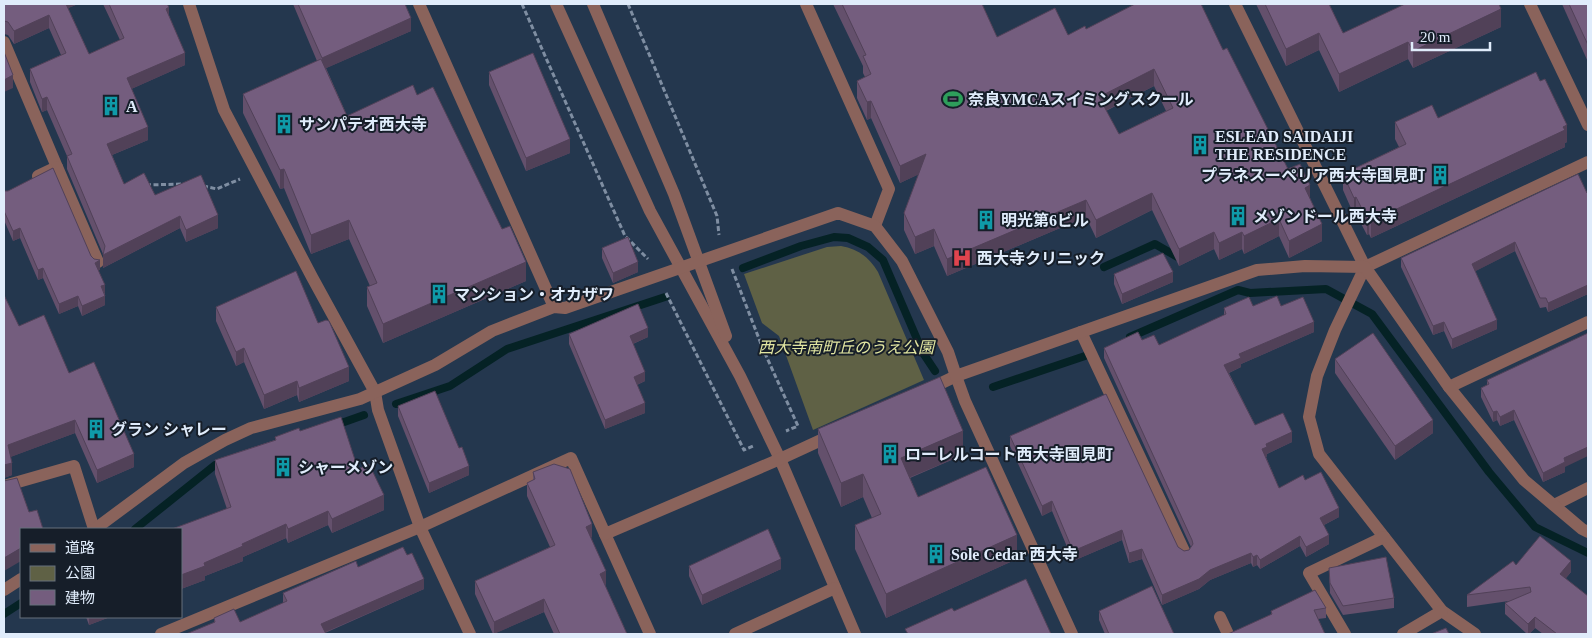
<svg xmlns="http://www.w3.org/2000/svg" width="1592" height="638" viewBox="0 0 1592 638" font-family="'Times New Roman','Noto Sans JP',serif">
<style>
.green{fill:#5f6145}
.lines{fill:none;stroke-linecap:round;stroke-linejoin:round}
.stream{stroke:#052225;stroke-width:8}
.path{stroke:#7f8ea2;stroke-width:3;stroke-dasharray:5 2.5;stroke-linecap:butt}
.minor{stroke:#8a635b;stroke-width:12}
.wall{fill:#64506c;fill-rule:evenodd}
.shaded-wall{fill:#514158}
.building{fill:#745d7e;stroke:#514158;fill-rule:evenodd}
.labels{text-anchor:middle;dominant-baseline:central;stroke-width:4;stroke-linejoin:round;paint-order:stroke}
.poi-label{font-size:16px;font-weight:bold;fill:#e0ecfb;stroke:#161e29;text-anchor:start}
.park-label{font-size:16px;font-style:italic;fill:#e2e6a1;stroke:#161e29}
</style>
<rect width="100%" height="100%" fill="#24374e"/>
<!-- green -->
<path class="green" d="M841,246C858,249 869,257 878,272L924,380L813,430L779,336L762,323L744,274L827,247Z"/>
<g class="lines">
<!-- stream -->
<g class="stream">
<path d="M1104,267L1155,244L1181,259"/>
<path d="M743,268L801,246L834,237L848,238L868,247L883,260L923,353L935,371"/>
<path d="M1130,337L1238,290L1250,293L1326,289L1372,314L1489,472L1535,527L1588,553"/>
<path d="M993,387L1085,356"/>
<path d="M396,404L450,386L507,349L665,297"/>
<path d="M333,426L364,415"/>
<path d="M135,529L215,465L225,462"/>
<path d="M4,614L21,603"/>
</g>
<!-- path -->
<g class="path">
<path d="M522,4L625,236L648,259"/>
<path d="M628,4L717,216L719,235"/>
<path d="M146,185L185,184"/>
<path d="M203,186L217,189L240,179"/>
<path d="M732,269L763,349L798,426L786,431"/>
<path d="M666,293L744,450L753,446"/>
</g>
<!-- minor -->
<g class="minor">
<path d="M189,4L224,110L312,277L375,392L378,410L420,527L470,634"/>
<path d="M419,4L554,307"/>
<path d="M556,4L650,211L740,376L780,459L855,634"/>
<path d="M593,4L674,194L726,336"/>
<path d="M806,4L889,189L875,226"/>
<path d="M1235,4L1365,267L1335,330L1317,376L1309,417L1319,454L1442,611L1475,634"/>
<path d="M1530,4L1588,125"/>
<path d="M4,42L57,167L38,176"/>
<path d="M57,167L98,262"/>
<path d="M1365,267L1588,162"/>
<path d="M1081,332L1185,553"/>
<path d="M1449,387L1588,322"/>
<path d="M927,390L956,376L965,401L1072,634"/>
<path d="M4,486L74,466L94,529"/>
<path d="M1554,505L1588,488"/>
<path d="M95,529L184,463L225,440L251,428L360,399L435,365L492,331L554,307L565,308L838,213L875,226L902,261L948,352L956,376L1257,270L1305,266L1365,267L1449,387L1524,480L1582,529L1588,532"/>
<path d="M605,534L650,634"/>
<path d="M4,590L21,579"/>
<path d="M1220,617L1228,634"/>
<path d="M161,634L420,527L571,458L605,534L780,459L832,435"/>
<path d="M735,634L835,588"/>
<path d="M1345,634L1309,573L1384,537"/>
<path d="M1403,634L1442,611"/>
</g>
</g>
<!-- wall -->
<g class="wall">
<path d="M4,4H78L68,8L89,54L120,40L103,4H167L169,16L185,65L131,89L148,140L112,155L124,184L155,195L218,228L186,242L180,228L103,268V254L67,169V156L47,110L42,112L30,82V69L61,55L49,28L14,44L8,35L4,34Z"/>
<path d="M293,4H405L411,31L326,68L347,116L417,95L526,281L383,343L367,306V287L370,286L349,239L311,254L284,188L280,189L243,113V94L317,61Z"/>
<path d="M833,4H982L997,37L1068,35L1086,29L1223,50L1288,169L1310,198L1322,241L1289,258L1279,236L1244,254L1242,249L1219,260L1214,249L1179,266L1152,210L1096,238L1086,217L947,276L934,246L915,254L904,230V213L919,174L900,183L871,118L867,120L857,98V81L865,77L863,73V66ZM1154,86L1166,111L1119,134L1106,111Z"/>
<path d="M1256,4H1329L1343,33L1501,27L1413,68L1408,59L1339,92L1319,50L1286,66Z"/>
<path d="M1562,4H1588V62Z"/>
<path d="M489,72L570,153L526,171L489,85Z"/>
<path d="M1438,118L1567,142L1565,143V147L1371,238L1369,234L1367,235L1356,214L1354,215L1343,190V174L1399,147L1395,139V122Z"/>
<path d="M4,191L91,256L100,270H98L105,294V305L82,316L78,306L59,314L43,278L38,280L20,238L13,241L4,220Z"/>
<path d="M1588,193V294L1548,312L1546,307L1540,308L1515,251L1475,271L1497,329L1452,349L1444,331L1433,335L1401,267V258Z"/>
<path d="M602,248L638,272L613,283L602,258Z"/>
<path d="M1114,274L1173,282L1122,304L1114,284Z"/>
<path d="M1253,306H1281L1314,332L1241,364V367L1229,373L1255,425L1292,442L1267,454V456L1266,457L1279,488L1305,480L1339,517L1324,525L1329,544L1306,557L1300,546L1260,569L1257,565L1253,567L1251,563L1210,580L1199,589L1162,605L1142,559L1129,563L1122,540L1073,561L1052,511L1042,516L1010,446V436L1184,551L1189,550L1191,547L1104,358V348L1142,340L1159,345L1224,315V308Z"/>
<path d="M216,307L318,323L349,381L299,402L297,395L264,409L244,362L236,366L216,321Z"/>
<path d="M19,326L69,373L134,467L97,483L75,433L10,457L12,475L4,478Z"/>
<path d="M569,334L648,337L633,344L645,381L637,385L645,413L605,429L569,344Z"/>
<path d="M1335,359L1433,433L1395,460L1335,373Z"/>
<path d="M1487,380L1565,467V472L1543,482L1514,420L1500,426L1497,420L1493,422L1481,397V388L1487,385Z"/>
<path d="M398,406L469,475L429,493L398,416Z"/>
<path d="M818,429L963,455L910,478L918,497L1017,559L886,618L855,549V525L872,518L863,497L841,507L818,453Z"/>
<path d="M300,431L358,469L384,510L332,533L328,525L288,543L286,538L243,557V561L205,576V580L181,589V529L227,509L215,474V460L275,440V437Z"/>
<path d="M533,472L592,537L590,538L606,584L605,585L627,634H554L544,612L493,634L475,594V581L550,547L527,496V483L533,480Z"/>
<path d="M1516,565L1571,572L1566,578L1588,634H1543L1535,628L1529,634H1527L1505,614V603L1509,601L1467,607V595Z"/>
<path d="M689,566L781,569L702,605L689,576Z"/>
<path d="M358,567L424,589L325,633L214,622V618L240,622L283,603V593Z"/>
<path d="M1329,568L1394,598V608L1343,615L1330,593Z"/>
<path d="M1326,608V618L1318,619L1271,614V611Z"/>
<path d="M1099,611L1174,634H1105L1099,620Z"/>
<path d="M86,617H110L89,625Z"/>
</g>
<!-- shaded-wall -->
<g class="shaded-wall">
<path d="M64,4H78L64,10Z"/>
<path d="M169,7V20L166,9Z"/>
<path d="M1501,9V27L1413,68V51Z"/>
<path d="M49,15V28L14,44V31Z"/>
<path d="M411,18V31L322,70V58Z"/>
<path d="M1319,33V50L1286,66V49Z"/>
<path d="M1408,42V59L1339,92V74Z"/>
<path d="M185,53V65L127,91V78Z"/>
<path d="M1154,69V86L1099,114V97Z"/>
<path d="M13,75V88L4,92V80Z"/>
<path d="M47,97V110L42,112V99Z"/>
<path d="M871,101V118L867,120V102Z"/>
<path d="M1567,125V142L1565,143V147L1371,238V221Z"/>
<path d="M148,127V140L107,157V144Z"/>
<path d="M570,139V153L526,171V158Z"/>
<path d="M926,154V171L900,183V166Z"/>
<path d="M284,169V188L280,189V170Z"/>
<path d="M1310,185V203L1305,188Z"/>
<path d="M1152,193V210L1096,238V220Z"/>
<path d="M1356,197V214L1354,215V198Z"/>
<path d="M1086,200V217L947,276V259Z"/>
<path d="M218,215V228L186,242V230Z"/>
<path d="M180,216V228L103,268V255Z"/>
<path d="M1369,217V234L1367,235V219Z"/>
<path d="M1279,219V236L1244,254V236Z"/>
<path d="M349,220V239L311,254V235Z"/>
<path d="M1322,224V241L1289,258V241Z"/>
<path d="M20,228V238L13,241V231Z"/>
<path d="M934,229V246L915,254V237Z"/>
<path d="M1214,232V249L1179,266V249Z"/>
<path d="M1242,232V249L1219,260V243Z"/>
<path d="M1515,242V251L1472,273V264Z"/>
<path d="M100,260V270L95,272V263Z"/>
<path d="M526,262V281L383,343V324Z"/>
<path d="M638,262V272L613,283V273Z"/>
<path d="M43,268V278L38,280V270Z"/>
<path d="M1173,272V282L1122,304V294Z"/>
<path d="M105,285V294L101,286Z"/>
<path d="M1588,285V294L1548,312V303Z"/>
<path d="M78,296V306L59,314V304Z"/>
<path d="M105,296V305L82,316V306Z"/>
<path d="M1497,320V329L1452,349V339Z"/>
<path d="M1314,322V332L1241,364V367L1224,375V365L1239,354Z"/>
<path d="M1444,322V331L1433,335V326Z"/>
<path d="M648,328V337L630,345V336Z"/>
<path d="M244,348V362L236,366V352Z"/>
<path d="M349,367V381L299,402V388Z"/>
<path d="M645,372V381L634,386V377Z"/>
<path d="M297,381V395L264,409V395Z"/>
<path d="M645,403V413L605,429V420Z"/>
<path d="M1514,410V420L1500,426V417Z"/>
<path d="M1497,411V420L1493,422V412Z"/>
<path d="M75,420V433L8,458V445Z"/>
<path d="M1433,420V433L1395,460V446Z"/>
<path d="M963,431V455L901,481V458Z"/>
<path d="M1292,432V442L1267,454V456L1262,459V449L1266,444Z"/>
<path d="M1588,447V456L1565,467V472L1543,482V473L1564,458Z"/>
<path d="M134,454V467L97,483V470Z"/>
<path d="M12,463V475L4,478V465Z"/>
<path d="M469,466V475L429,493V483Z"/>
<path d="M863,474V497L841,507V483Z"/>
<path d="M384,495V510L332,533V519Z"/>
<path d="M1052,501V511L1042,516V506Z"/>
<path d="M1339,508V517L1320,527V518Z"/>
<path d="M328,511V525L288,543V529Z"/>
<path d="M286,524V538L243,557V561L205,576V580L181,589V575L242,544Z"/>
<path d="M592,524V537L586,540V527Z"/>
<path d="M1122,530V540L1073,561V551Z"/>
<path d="M1017,535V559L886,618V594Z"/>
<path d="M1329,535V544L1306,557V547Z"/>
<path d="M1300,536V546L1260,569V560Z"/>
<path d="M21,548V561L4,571V558Z"/>
<path d="M1142,549V559L1129,563V553Z"/>
<path d="M1251,553V563L1210,580L1199,589L1162,605V595L1210,570Z"/>
<path d="M1257,555V565L1253,567V557Z"/>
<path d="M781,559V569L702,605V595Z"/>
<path d="M1571,561V572L1560,585V574Z"/>
<path d="M606,571V584L600,587V574Z"/>
<path d="M424,579V589L321,634V624Z"/>
<path d="M544,599V612L494,634V622Z"/>
<path d="M89,617H110L89,625Z"/>
<path d="M1535,617V628L1529,634H1528V624Z"/>
</g>
<!-- building -->
<g class="building">
<path d="M4,4H66L89,54L124,38L109,4H167L169,7L166,9L185,53L127,78L148,127L107,144L124,184L144,173L155,195L201,175L218,215L186,230L180,216L103,255L105,246L67,156L72,154L47,97L42,99L30,69L66,53L49,15L14,31L8,22L4,21Z"/>
<path d="M298,4H405L411,18L322,58Z"/>
<path d="M842,4H982L997,37L1055,8L1068,35L1085,26L1086,29L1135,4H1201L1223,50L1227,48L1288,169L1300,164L1310,185L1305,188L1322,224L1289,241L1279,219L1244,236L1242,232L1219,243L1214,232L1179,249L1152,193L1096,220L1086,200L947,259L934,229L915,237L904,213L926,154L900,166L871,101L867,102L857,81L871,74L863,56L866,55ZM1154,69L1173,108L1119,134L1099,97Z"/>
<path d="M1265,4H1329L1343,33L1405,4H1499L1501,9L1413,51L1408,42L1339,74L1319,33L1286,49Z"/>
<path d="M1569,4H1588V45Z"/>
<path d="M4,52L13,75L4,80Z"/>
<path d="M533,53L570,139L526,158L489,72Z"/>
<path d="M321,59L347,116L413,85L417,95L433,87L502,229L510,226L526,262L383,324L367,287L377,283L349,220L311,235L284,169L280,170L243,94Z"/>
<path d="M1536,72L1540,81L1545,79L1567,125L1563,127L1565,130L1371,221L1369,217L1367,219L1356,197L1354,198L1343,174L1406,144L1395,122L1432,105L1438,118Z"/>
<path d="M53,168L91,256L94,259L100,260L95,263L105,285L101,286L105,296L82,306L78,296L59,304L43,268L38,270L20,228L13,231L4,211V191H8Z"/>
<path d="M1578,174L1587,193H1588V285L1548,303L1546,298H1540L1515,242L1472,264L1497,320L1452,339L1444,322L1433,326L1401,258Z"/>
<path d="M628,237L638,262L613,273L602,248Z"/>
<path d="M1163,253L1173,272L1122,294L1114,274Z"/>
<path d="M296,271L318,323L326,320L329,321L349,367L299,388L297,381L264,395L244,348L236,352L216,307Z"/>
<path d="M4,295L19,326L44,315L69,373L94,362L134,454L97,470L75,420L8,445L12,463L4,465Z"/>
<path d="M1277,296L1281,306L1303,297L1314,322L1239,354L1241,358L1224,365L1255,425L1283,413L1292,432L1266,444L1267,447L1262,449L1279,488L1303,475L1305,480L1321,472L1339,508L1320,518L1329,535L1306,547L1300,536L1260,560L1257,555L1253,557L1251,553L1210,570L1199,579L1162,595L1142,549L1129,553L1122,530L1073,551L1052,501L1042,506L1010,436L1106,394L1178,547L1184,551L1189,550L1193,544L1192,540L1104,348L1138,332L1142,340L1154,335L1159,345L1226,314L1224,308L1249,297L1253,306Z"/>
<path d="M638,304L648,328L630,336L645,372L634,377L645,403L605,420L569,334Z"/>
<path d="M1373,333L1433,420L1395,446L1335,359Z"/>
<path d="M1588,333V447L1564,458L1565,462L1543,473L1514,410L1500,417L1497,411L1493,412L1481,388L1489,384L1487,380Z"/>
<path d="M940,377L963,431L901,458L918,497L986,467L1017,535L886,594L855,525L881,514L863,474L841,483L818,429Z"/>
<path d="M435,391L459,448L462,447L469,466L429,483L398,406Z"/>
<path d="M341,417L358,469L369,464L384,495L332,519L328,511L288,529L286,524L242,544L243,546L204,563L205,566L181,575V529H172L231,507L215,460L276,440L275,437L299,428L300,431Z"/>
<path d="M554,464L570,469L592,524L586,527L606,571L600,574L627,634H560L544,599L494,622L475,581L555,545L527,483L535,479L533,472Z"/>
<path d="M17,478L29,512L37,510L43,529H21V548L4,558V481Z"/>
<path d="M768,529L781,559L702,595L689,566Z"/>
<path d="M1540,536L1571,561L1560,574L1588,596V634H1557L1535,617L1528,624L1505,603L1531,592L1530,587L1467,595L1513,561L1516,565Z"/>
<path d="M403,547L407,555L412,553L424,579L321,624L326,634H186L215,622L214,618L234,609L240,622L287,601L283,593L356,561L358,567Z"/>
<path d="M1386,557L1394,598L1343,606L1330,583L1329,568Z"/>
<path d="M1026,579L1051,634H908L905,629L952,608L954,611Z"/>
<path d="M1152,586L1174,634H1109L1099,611Z"/>
<path d="M1315,590L1326,608L1314,610L1325,634H1228L1272,614L1271,611Z"/>
<path d="M1446,628L1449,634H1431Z"/>
</g>
<!-- icons -->
<defs>
<symbol id="stadium-bare" viewBox="-9 -9 18 18"><path d="M0-5a6.5 5 0 1 0 0 10a6.5 5 0 1 0 0-10ZM-3.5-1.8h7v3.6h-7Z" fill="#2e9e5b" stroke="#161e29" stroke-width="2.5" paint-order="stroke"/></symbol>
<symbol id="building-bare" viewBox="-9 -9 18 18"><path d="M-4-6H4V6H1V3H-1V6H-4ZM-2.5-4.3h1.7v1.8h-1.7ZM.8-4.3h1.7v1.8H.8ZM-2.5-1h1.7V.8h-1.7ZM.8-1h1.7V.8H.8Z" fill="#0f9aa8" stroke="#161e29" stroke-width="2.5" paint-order="stroke"/></symbol>
<symbol id="hospital-bare" viewBox="-9 -9 18 18"><path d="M-5-5h3v3.5h4V-5h3V5h-3V1.5h-4V5h-3Z" fill="#e0444e" stroke="#161e29" stroke-width="2.5" paint-order="stroke"/></symbol>
</defs>
<g fill-rule="evenodd">
<use href="#stadium-bare" x="939" y="85" width="28" height="28"/>
<use href="#building-bare" x="97" y="92" width="28" height="28"/>
<use href="#building-bare" x="270" y="110" width="28" height="28"/>
<use href="#building-bare" x="1186" y="131" width="28" height="28"/>
<use href="#building-bare" x="1426" y="161" width="28" height="28"/>
<use href="#building-bare" x="1224" y="202" width="28" height="28"/>
<use href="#building-bare" x="972" y="206" width="28" height="28"/>
<use href="#hospital-bare" x="948" y="244" width="28" height="28"/>
<use href="#building-bare" x="425" y="280" width="28" height="28"/>
<use href="#building-bare" x="82" y="415" width="28" height="28"/>
<use href="#building-bare" x="876" y="440" width="28" height="28"/>
<use href="#building-bare" x="269" y="453" width="28" height="28"/>
<use href="#building-bare" x="922" y="540" width="28" height="28"/>
</g>
<g class="labels">
<!-- poi labels -->
<g class="poi-label">
<text x="968" y="99">奈良YMCAスイミングスクール</text>
<text x="126" y="106">A</text>
<text x="299" y="124">サンパテオ西大寺</text>
<text x="1215" y="136">ESLEAD SAIDAIJI<tspan x="1215" dy="18">THE RESIDENCE</tspan></text>
<text x="1425" y="175" text-anchor="end">プラネスーペリア西大寺国見町</text>
<text x="1253" y="216">メゾンドール西大寺</text>
<text x="1001" y="220">明光第6ビル</text>
<text x="977" y="258">西大寺クリニック</text>
<text x="454" y="294">マンション・オカザワ</text>
<text x="111" y="429">グラン シャレー</text>
<text x="905" y="454">ローレルコート西大寺国見町</text>
<text x="298" y="467">シャーメゾン</text>
<text x="951" y="554">Sole Cedar 西大寺</text>
</g>
<!-- park labels -->
<g class="park-label">
<text x="846" y="347">西大寺南町丘のうえ公園</text>
</g>
</g>
<!-- border -->
<rect width="1592" height="638" fill="none" stroke="#e0ecfb" stroke-width="10"/>
<!-- legend -->
<rect x="20" y="528" width="162" height="90" fill="#161e29" stroke="#67707d"/>
<rect x="30" y="544" width="25" height="8" fill="#8a635b" stroke="#67707d"/>
<text x="65" y="553" font-size="15" fill="#e0ecfb">道路</text>
<rect x="30" y="566" width="25" height="15" fill="#5f6145" stroke="#67707d"/>
<text x="65" y="578" font-size="15" fill="#e0ecfb">公園</text>
<rect x="30" y="590" width="25" height="15" fill="#745d7e" stroke="#67707d"/>
<text x="65" y="603" font-size="15" fill="#e0ecfb">建物</text>
<!-- scale -->
<path d="M1412 42v8h78v-8" fill="none" stroke="#e0ecfb" stroke-width="2.5"/>
<text x="1420" y="42" font-size="15" fill="#e0ecfb" stroke="#161e29" stroke-width="4" paint-order="stroke">20 m</text>
</svg>
